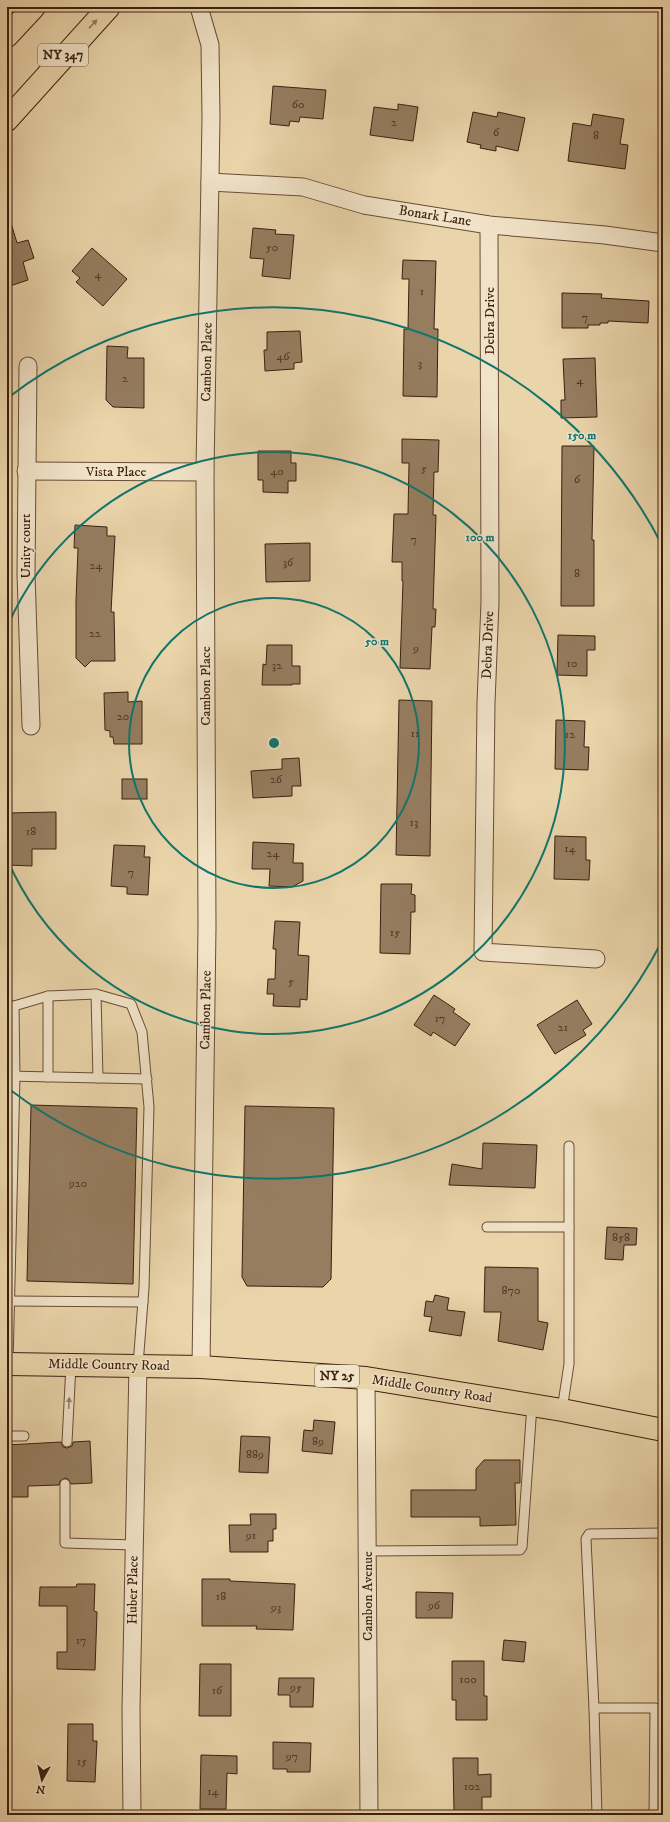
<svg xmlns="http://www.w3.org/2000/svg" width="670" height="1822" viewBox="0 0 670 1822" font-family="'IM FELL DW Pica',serif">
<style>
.building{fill:#967d60;stroke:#3c1f0f}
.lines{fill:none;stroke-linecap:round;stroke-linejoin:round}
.lane-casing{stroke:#684c36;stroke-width:11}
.street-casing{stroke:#684c36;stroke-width:19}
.primary-casing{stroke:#3c1f0f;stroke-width:24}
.highway-casing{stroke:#3c1f0f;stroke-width:24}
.lane{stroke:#f1e3c8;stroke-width:9}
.street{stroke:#f1e3c8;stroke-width:17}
.primary{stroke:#ead4aa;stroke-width:22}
.highway{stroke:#ead4aa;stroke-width:22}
.oneway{fill:#937a5c}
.oneway2{fill:#96816c}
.ring{fill:none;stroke:#0f766e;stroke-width:2}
.labels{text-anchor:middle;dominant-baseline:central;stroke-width:3;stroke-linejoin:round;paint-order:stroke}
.number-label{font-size:12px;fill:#523623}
.shield{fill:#f1e3c8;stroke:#725a46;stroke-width:1}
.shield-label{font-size:13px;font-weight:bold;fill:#3c1f0f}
.street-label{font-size:14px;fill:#3c1f0f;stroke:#f1e3c8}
.centre{fill:#0f766e;stroke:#f1e3c8;stroke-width:2}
.ring-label{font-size:12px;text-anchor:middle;font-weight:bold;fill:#0f766e;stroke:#f1e3c8;stroke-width:3;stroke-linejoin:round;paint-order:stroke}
</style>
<rect width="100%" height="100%" fill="#ead4aa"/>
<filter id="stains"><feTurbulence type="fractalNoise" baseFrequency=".005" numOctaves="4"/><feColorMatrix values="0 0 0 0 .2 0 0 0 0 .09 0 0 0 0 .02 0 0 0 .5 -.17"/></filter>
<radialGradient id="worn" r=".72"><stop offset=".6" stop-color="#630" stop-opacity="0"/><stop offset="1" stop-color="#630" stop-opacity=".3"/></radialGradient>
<!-- building -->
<g class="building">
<path d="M273,86L326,90L323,119L300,117L299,122L290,121L289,126L270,124Z"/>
<path d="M398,104L418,107L413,141L370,135L374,107L398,110Z"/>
<path d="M473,112L497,117L498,112L525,118L518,151L496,146V151L480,148L481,145L467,142Z"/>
<path d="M593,114L624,119L620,144L628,145L625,169L568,161L573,123L591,126Z"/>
<path d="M11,223L17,243L28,240L34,258L23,262L28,280L7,287V224Z"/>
<path d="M253,228L276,230L275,234L294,235L290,279L262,276L264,259L250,258Z"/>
<path d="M92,248L127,279L103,306L76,282L80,278L72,271Z"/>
<path d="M403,260L436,261L434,329H438L437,397L403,396L404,329H408L409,279H402Z"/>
<path d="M562,293L602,294L601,298L649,301L648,323L608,321V323H600V325H588V328H562Z"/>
<path d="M300,331L302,362L294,363V369L265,371L264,350H267V332Z"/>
<path d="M107,346L128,347L127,358H144V408L113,407L106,400Z"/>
<path d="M595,358L597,417L561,418V400H565L563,359Z"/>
<path d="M402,439L439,440L438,472H434L433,515H436L433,609H436L435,627H432L430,669L400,668L403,581H402V562H392L394,514H408L409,463H402Z"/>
<path d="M562,446H594L592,540H594V606H561Z"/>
<path d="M258,451H291V463H296V481H288V493L263,492V480H258Z"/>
<path d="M75,525L107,527V536H115L111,612H114L115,661H91L85,667L76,658V601L78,548H74Z"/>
<path d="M310,543V581L266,582L265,544Z"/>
<path d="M558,635L595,636V650H587V676L557,675Z"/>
<path d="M267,645H292V666H300V684H292V685H262L263,664L266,665Z"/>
<path d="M128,692V702L142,701V744H114L113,737H110V731L105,730L104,693Z"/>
<path d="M399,700L432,701L430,856L396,855Z"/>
<path d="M556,720L585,721L584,747H589L588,770L555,769Z"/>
<path d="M299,758L301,786H292V796L253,798L251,771L282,769V759Z"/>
<rect x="122" y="779" width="25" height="20"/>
<path d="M56,812V849H32V866L7,865V813Z"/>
<path d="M555,836L586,837V860H590L589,880L554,879Z"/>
<path d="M253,842L294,844L293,863H303V881L292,887L269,886L270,869H252Z"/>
<path d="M114,845L145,846L144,857H150L148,895L127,894V887L111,886Z"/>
<path d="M381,884H412L411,894L415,895V912H411L410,954L380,953Z"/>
<path d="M275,921L300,922L298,955L309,956L307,1000L300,999V1007L273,1006L274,994H267L268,979H275L276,949H273Z"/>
<path d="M434,995L455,1009L453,1012L470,1024L455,1046L433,1032L431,1036L414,1025Z"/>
<path d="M577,1000L592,1024L583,1030L586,1035L555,1054L537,1025Z"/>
<path d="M31,1105L137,1108L133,1284L27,1281Z"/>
<path d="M245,1106L334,1108L331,1279L323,1287L247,1286L242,1277Z"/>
<path d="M483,1143L537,1145L535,1188L449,1185L452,1164L482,1169Z"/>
<path d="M607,1227L637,1228L636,1245H624L623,1260L605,1259Z"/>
<path d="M485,1267L538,1268V1321L548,1323L543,1350L498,1341L501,1312H484Z"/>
<path d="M435,1295L449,1298L447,1310L465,1312L461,1336L429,1331L432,1317L424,1316L426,1301L433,1302Z"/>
<path d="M314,1420L335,1422L332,1454L302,1451L304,1430L313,1431Z"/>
<path d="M241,1436L270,1437L268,1473L239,1472Z"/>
<path d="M90,1441L92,1483L71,1484L68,1479L65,1478L60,1481L59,1485L28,1486V1497H7V1445L61,1442L63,1447L67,1448L72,1446L73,1442Z"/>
<path d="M484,1460H520V1483H515L516,1525L480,1526V1517H411V1490H476V1469Z"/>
<path d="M250,1514H276V1529H273V1541H268V1552H230L229,1525H251Z"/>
<path d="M202,1579H230V1581L295,1584L293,1630L256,1629L257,1626H202Z"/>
<path d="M77,1584H95L94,1611L97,1612L95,1670L57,1669V1652H67V1606H39L40,1587H76Z"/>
<path d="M416,1592L453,1593L452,1618H416Z"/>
<path d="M504,1640L526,1642L524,1662L502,1660Z"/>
<path d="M452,1661H484V1696H487V1720H456V1700H452Z"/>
<path d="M200,1664H231V1716H199Z"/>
<path d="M279,1678H314L313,1707H290V1695H278Z"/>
<path d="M68,1724H93V1741H97L95,1782L67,1781Z"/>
<path d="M273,1742L311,1743L310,1772H287V1769H273Z"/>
<path d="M201,1755L237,1756V1774L227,1773L226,1809H200Z"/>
<path d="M453,1758H478V1775L491,1774V1797H482V1812H454Z"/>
</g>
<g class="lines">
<defs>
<g id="lane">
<path d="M96,994L98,1078"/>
<path d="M48,996V1077"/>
<path d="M7,1006H14L48,996L96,994L131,1004L142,1032L149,1107L144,1288L138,1365"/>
<path d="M7,1076L147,1079"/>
<path d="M487,1227H569"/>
<path d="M9,1301L143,1302"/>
<path d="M8,1364L15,1076L14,1006"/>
<path d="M562,1410L569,1364V1146"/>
<path d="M7,1436H24"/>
<path d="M67,1442L71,1365"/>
<path d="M65,1484V1543L134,1545"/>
<path d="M368,1551L520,1550L522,1547L532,1405"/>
<path d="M594,1708H655L654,1815"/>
<path d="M597,1815L594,1708L586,1539L589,1534L663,1533"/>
</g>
<g id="street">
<path d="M199,7L210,45L211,118L205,472L207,927L201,1367"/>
<path d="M210,182L303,187L364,205L489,225L605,235L663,243"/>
<path d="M489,225L490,602L486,703L483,952L596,959"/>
<path d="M28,366L26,574L31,726"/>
<path d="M26,471L205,472"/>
<path d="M366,1378L369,1815"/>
<path d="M132,1815L131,1709L138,1365"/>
</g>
<path id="primary" d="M7,1364L201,1367L366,1378L562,1410L663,1430"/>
<g id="highway">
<path d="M7,36L34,7"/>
<path d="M7,120L109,7"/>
</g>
</defs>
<!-- lane casing -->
<use href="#lane" class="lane-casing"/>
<!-- street casing -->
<use href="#street" class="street-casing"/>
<!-- primary casing -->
<use href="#primary" class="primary-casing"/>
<!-- highway casing -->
<use href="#highway" class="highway-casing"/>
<!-- lane -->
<use href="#lane" class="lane"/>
<!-- street -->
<use href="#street" class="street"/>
<!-- primary -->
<use href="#primary" class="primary"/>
<!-- highway -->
<use href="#highway" class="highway"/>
</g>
<!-- one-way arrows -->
<defs><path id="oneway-solid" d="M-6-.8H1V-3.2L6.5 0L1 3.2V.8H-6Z"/></defs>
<use class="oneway" href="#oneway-solid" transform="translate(93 24) rotate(-47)"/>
<use class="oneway2" href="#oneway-solid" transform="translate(69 1403) rotate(-87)"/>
<!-- distance rings -->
<g class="ring">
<circle cx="274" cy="743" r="145"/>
<path d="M7 627A291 291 0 1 1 7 859"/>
<path d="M662 941A436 436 0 0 1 9 1089M9 397A436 436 0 0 1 662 545"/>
</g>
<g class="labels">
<!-- number labels -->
<g class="number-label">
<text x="298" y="104">60</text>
<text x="394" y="122">2</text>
<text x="496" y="132">6</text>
<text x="596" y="135">8</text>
<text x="272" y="247">50</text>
<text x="98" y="274">4</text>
<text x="422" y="291">1</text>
<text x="585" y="317">7</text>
<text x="283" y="356">46</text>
<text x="420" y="363">3</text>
<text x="125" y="378">2</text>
<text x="580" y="380">4</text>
<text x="424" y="468">5</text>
<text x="277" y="471">40</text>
<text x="577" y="479">6</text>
<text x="414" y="539">7</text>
<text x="288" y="562">36</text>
<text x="96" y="565">24</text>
<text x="577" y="573">8</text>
<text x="95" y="633">22</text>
<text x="416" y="648">9</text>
<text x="572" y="663">10</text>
<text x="277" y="665">32</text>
<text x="123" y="716">20</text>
<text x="415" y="733">11</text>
<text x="570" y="734">12</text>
<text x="276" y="779">26</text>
<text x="414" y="822">13</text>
<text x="31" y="831">18</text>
<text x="570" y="848">14</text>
<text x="273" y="853">24</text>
<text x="131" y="872">7</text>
<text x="395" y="932">15</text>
<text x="291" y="981">5</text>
<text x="440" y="1018">17</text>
<text x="563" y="1027">21</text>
<text x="78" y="1183">920</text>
<text x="621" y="1237">858</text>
<text x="511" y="1290">870</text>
<text x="318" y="1441">89</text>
<text x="255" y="1454">889</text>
<text x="251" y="1535">91</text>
<text x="221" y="1596">18</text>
<text x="434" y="1605">96</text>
<text x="276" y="1607">93</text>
<text x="81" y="1640">17</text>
<text x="468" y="1679">100</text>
<text x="296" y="1687">95</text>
<text x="217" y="1690">16</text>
<text x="292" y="1756">97</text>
<text x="82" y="1761">15</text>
<text x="472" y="1786">102</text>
<text x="213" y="1791">14</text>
</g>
<!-- shield labels -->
<g class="shield">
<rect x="38" y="44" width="50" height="22" rx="3"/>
<rect x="315" y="1365" width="44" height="22" rx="3"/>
</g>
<g class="shield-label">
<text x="63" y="55">NY 347</text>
<text x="337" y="1376">NY 25</text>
</g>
<!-- street labels -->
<g class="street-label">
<text transform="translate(435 216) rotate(9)">Bonark Lane</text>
<text transform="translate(490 321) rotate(-90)">Debra Drive</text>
<text transform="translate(207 362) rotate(-89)">Cambon Place</text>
<text x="116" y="472">Vista Place</text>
<text transform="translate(26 546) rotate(-90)">Unity court</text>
<text transform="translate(488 645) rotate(-88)">Debra Drive</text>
<text transform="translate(206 686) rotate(-90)">Cambon Place</text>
<text transform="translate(206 1010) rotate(-89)">Cambon Place</text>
<text transform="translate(109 1365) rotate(1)">Middle Country Road</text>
<text transform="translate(432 1389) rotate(9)">Middle Country Road</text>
<text transform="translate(133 1590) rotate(-89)">Huber Place</text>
<text transform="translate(368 1596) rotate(-90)">Cambon Avenue</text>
</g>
</g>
<circle cx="274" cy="743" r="6" class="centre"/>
<g class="ring-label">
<text x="582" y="439">150 m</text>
<text x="480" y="541">100 m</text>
<text x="377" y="645">50 m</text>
</g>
<!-- margin -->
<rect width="670" height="1822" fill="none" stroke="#ead4aa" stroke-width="24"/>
<rect x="8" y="8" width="654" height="1806" fill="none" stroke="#3c1f0f" stroke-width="2"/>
<rect x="12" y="12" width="646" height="1798" fill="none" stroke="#3c1f0f"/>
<!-- north arrow -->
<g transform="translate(42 1780) rotate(188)" stroke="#f1e3c8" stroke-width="3" paint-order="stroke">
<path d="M0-3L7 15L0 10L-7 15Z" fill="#3c1f0f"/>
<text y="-6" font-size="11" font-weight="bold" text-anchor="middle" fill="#3c1f0f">N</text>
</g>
<rect width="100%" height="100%" filter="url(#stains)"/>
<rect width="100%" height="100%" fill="url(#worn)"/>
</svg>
